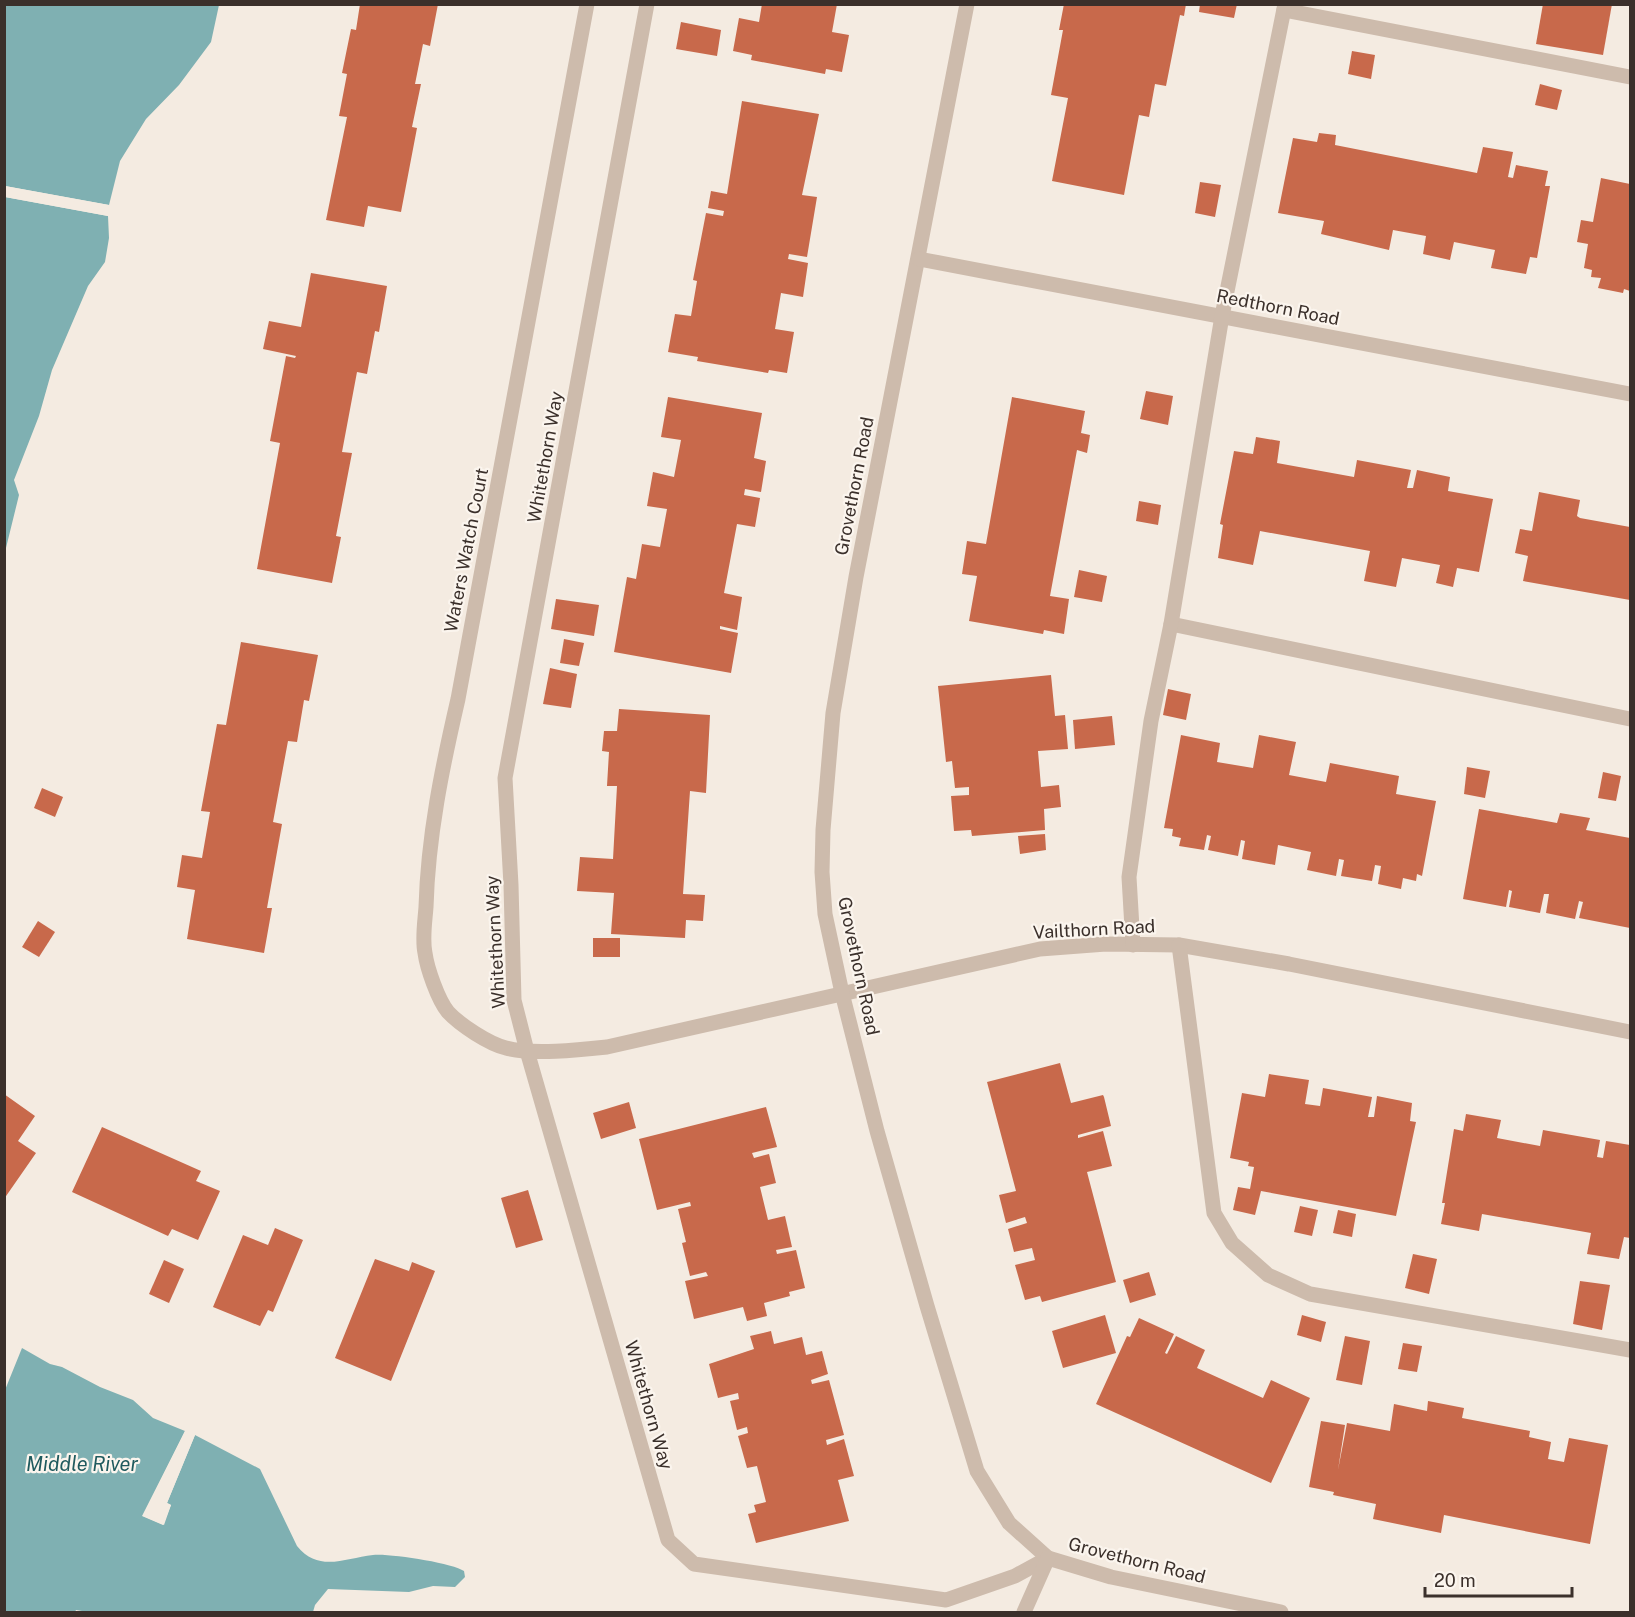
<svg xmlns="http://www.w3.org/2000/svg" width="1635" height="1617" viewBox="0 0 1635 1617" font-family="'Public Sans',sans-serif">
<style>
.water{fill:#7fb0b2}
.pier{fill:#f4ebe1}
.building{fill:#c8694b}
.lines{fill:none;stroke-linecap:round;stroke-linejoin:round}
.minor{stroke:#cdbbac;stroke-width:15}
.labels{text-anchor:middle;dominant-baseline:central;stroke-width:4.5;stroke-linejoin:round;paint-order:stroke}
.street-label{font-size:18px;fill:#3b302b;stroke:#fbf5ee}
.water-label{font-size:20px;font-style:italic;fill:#1f5a5e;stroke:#fbf5ee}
</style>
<rect width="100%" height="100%" fill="#f4ebe1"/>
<!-- water -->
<g class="water">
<path d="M4,5H219L211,42L179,85L146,119L120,161L109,205L5,186Z"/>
<path d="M5,197L108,216L109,238L105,262L88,286L52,370L39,416L14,480L19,495L5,552Z"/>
<path d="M22,1348L50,1364L62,1367L100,1387L133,1400L153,1418L185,1431L143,1516L164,1525L171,1505L167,1503L195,1435L260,1469L297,1546C319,1573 345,1558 373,1555C388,1553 453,1563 464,1571L465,1577L455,1587L433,1586L409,1592L328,1589L315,1605L313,1612H88L76,1610L75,1612H5V1390Z"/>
</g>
<!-- pier -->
<g class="pier">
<path d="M5,186L109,205V208L4,189Z"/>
<path d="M5,194L109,213L108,216L5,197Z"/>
<path d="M185,1431L188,1432L147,1515L162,1521L167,1507L164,1502L192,1434L195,1435L167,1503L171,1505L163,1525L142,1516Z"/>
</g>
<!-- building -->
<g class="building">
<path d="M360,4H438L430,46L423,44L415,84H421L412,127L417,128L401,212L368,206L364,227L326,220L347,117L339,116L347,74L342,73L351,29L356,30Z"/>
<path d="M762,4H837L832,32L849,35L842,72L826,69L825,74L751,60L752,55L733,51L739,18L759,22Z"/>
<path d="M1064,4H1186L1184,16L1180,15L1166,86L1155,84L1149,117L1139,115L1124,195L1052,181L1068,98L1051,95L1063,30H1059Z"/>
<path d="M1200,4H1237L1234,18L1199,12Z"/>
<path d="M1543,4H1612L1603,55L1536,44Z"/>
<path d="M681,22L721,30L717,56L676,49Z"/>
<path d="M1352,51L1375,55L1371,79L1348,74Z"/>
<path d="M1540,84L1562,90L1557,110L1535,105Z"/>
<path d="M742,101L819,114L802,195L817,197L807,257L789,254L788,259L808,263L803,297L781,293L775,329L794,332L787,373L769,370L768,373L697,361L698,357L668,352L675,314L691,316L697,281L693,280L706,213L723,216L724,211L708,208L711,191L727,194Z"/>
<path d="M1319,133L1336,135L1335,145L1477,173L1483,147L1513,152L1508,177L1513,178L1516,165L1548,171L1545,186H1550L1537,258L1530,257L1526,274L1491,268L1495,250L1454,242L1450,260L1423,254L1426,236L1393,230L1389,250L1321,234L1324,221L1278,213L1293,138L1317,142Z"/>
<path d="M1601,178L1630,184V291L1624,289L1623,293L1598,288L1601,278L1591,277L1592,270L1584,268L1588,244L1577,242L1581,220L1593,222Z"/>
<path d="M1200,182L1221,185L1215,217L1195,213Z"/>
<path d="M311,273L387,286L379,332L375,331L367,374L357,372L342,452L352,453L336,536L341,537L332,583L257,569L280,443L270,441L286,356L295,358L296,356L263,349L269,321L301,327Z"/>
<path d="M1146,391L1173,396L1168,425L1140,419Z"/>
<path d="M668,397L762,413L754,458L766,461L761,492L745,489L744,495L760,498L755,527L737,524L724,593L742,597L737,630L720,626V629L738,633L731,673L614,652L627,577L636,579L642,544L660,547L667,509L647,506L653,472L674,477L681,440L661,437Z"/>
<path d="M1012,397L1085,411L1081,433L1090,435L1087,453L1077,450L1050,596L1069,599L1064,634L1044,630L1043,634L969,621L977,576L962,574L967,541L986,544Z"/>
<path d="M1256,437L1280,441L1277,463L1354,477L1357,460L1411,470L1407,488H1413L1417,470L1450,477L1448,491L1493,499L1479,572L1457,568L1453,587L1436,583L1440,565L1402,558L1396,587L1364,581L1370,551L1260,531L1253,565L1218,558L1223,525L1220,524L1234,451L1253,454Z"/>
<path d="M1539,492L1580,500L1577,516L1580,518L1630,527V600L1523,581L1528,556L1515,553L1520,529L1532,531Z"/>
<path d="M1139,501L1161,505L1158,525L1136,521Z"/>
<path d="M1079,570L1107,576L1102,602L1074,597Z"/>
<path d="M556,599L599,605L594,636L551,629Z"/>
<path d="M564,639L584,643L579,666L560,663Z"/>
<path d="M241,642L318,655L309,701L304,700L297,742L288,741L273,822L282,824L267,908H272L264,953L187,939L195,890L177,887L182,855L202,858L210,812L201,811L217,724L226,725Z"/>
<path d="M550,668L577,674L571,708L543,704Z"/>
<path d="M1051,675L1055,716L1065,715L1068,749L1038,751L1041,787L1059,785L1061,807L1044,809L1045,830L972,836L971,830L954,831L951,796L969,795V787L955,788L952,761L946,762L938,686Z"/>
<path d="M1168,689L1191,694L1186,720L1163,715Z"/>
<path d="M619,709L710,715L706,793L690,791L683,894L705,895L703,921L686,920L685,938L611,934L614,893L577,891L580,857L613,859L617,786H607L609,752L602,751L604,731H617Z"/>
<path d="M1112,716L1115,745L1075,749L1073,720Z"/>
<path d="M1181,735L1220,743L1217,762L1253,768L1259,735L1296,742L1289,775L1326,782L1330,763L1399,776L1396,794L1436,801L1422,876L1417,874L1416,881L1403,878L1401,889L1378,884L1381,866L1375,865L1372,881L1341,876L1344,860L1339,859L1336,876L1307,870L1311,852L1278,845L1275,865L1242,859L1245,841L1241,840L1238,856L1208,850L1211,836L1207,835L1204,850L1179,846L1181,838L1172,836L1173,829L1164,828Z"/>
<path d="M1467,767L1490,771L1485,798L1464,794Z"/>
<path d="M1603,772L1621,776L1616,801L1598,798Z"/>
<path d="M42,788L63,797L55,817L34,808Z"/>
<path d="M1479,809L1557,823L1560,813L1590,818L1586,830L1630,838V928L1579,918L1583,902L1579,901L1575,919L1546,913L1549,894H1544L1540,913L1509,907L1512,891L1509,890L1506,907L1463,899Z"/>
<path d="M1045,834L1046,850L1020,854L1018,836Z"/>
<path d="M38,921L55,932L39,957L22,947Z"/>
<rect x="593" y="938" width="27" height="19"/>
<path d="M1060,1063L1071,1103L1103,1095L1104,1097L1111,1126L1078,1135V1138L1103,1131L1112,1166L1087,1172L1116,1282L1042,1302L1040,1296L1025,1300L1015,1265L1035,1260L1032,1248L1014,1252L1008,1229L1027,1223L1025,1217L1006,1223L999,1195L1016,1191L987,1082Z"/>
<path d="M1269,1074L1309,1080L1305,1104L1320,1106L1323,1088L1372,1097L1368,1117H1374L1377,1096L1412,1103L1410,1121L1416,1122L1396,1216L1261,1191L1255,1215L1233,1210L1238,1187L1250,1189L1254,1167L1248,1166L1249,1162L1230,1158L1242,1093L1265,1097Z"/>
<path d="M4,1094L35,1116L18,1141L36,1153L4,1199Z"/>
<path d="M629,1102L636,1128L601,1139L593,1113Z"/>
<path d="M766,1107L777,1147L752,1153L754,1158L769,1154L776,1183L760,1187L768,1220L785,1216L792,1247L776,1250L777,1254L796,1250L805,1288L789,1292L790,1296L764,1303L767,1316L747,1321L743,1307L694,1319L685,1281L708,1276L706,1272L690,1276L682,1243L686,1242L678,1209L691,1206L690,1202L657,1210L639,1139Z"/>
<path d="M1466,1114L1501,1120L1497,1138L1540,1146L1543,1130L1600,1140L1597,1157L1603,1158L1606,1141L1630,1145V1238L1624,1237L1619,1259L1587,1254L1591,1233L1482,1214L1479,1231L1441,1224L1445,1203H1442L1454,1129L1463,1131Z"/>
<path d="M102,1127L201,1171L196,1181L220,1191L198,1240L172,1229L168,1236L72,1192Z"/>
<path d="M528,1190L543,1240L516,1248L501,1198Z"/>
<path d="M1300,1206L1318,1210L1312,1236L1294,1232Z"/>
<path d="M1338,1210L1356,1214L1352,1237L1333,1233Z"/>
<path d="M275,1228L303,1240L273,1312L268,1310L260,1326L213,1307L243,1235L268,1245Z"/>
<path d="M1413,1254L1437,1259L1429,1294L1405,1288Z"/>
<path d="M375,1259L409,1271L412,1262L435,1271L391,1381L335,1358Z"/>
<path d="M164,1260L184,1269L169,1303L149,1294Z"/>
<path d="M1149,1272L1156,1295L1130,1303L1123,1280Z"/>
<path d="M1580,1281L1610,1285L1602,1330L1573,1324Z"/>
<path d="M1105,1315L1116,1353L1063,1368L1052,1331Z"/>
<path d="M1302,1315L1326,1322L1321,1342L1297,1335Z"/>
<path d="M1139,1318L1174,1334L1165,1353L1167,1354L1176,1336L1205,1350L1197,1368L1263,1398L1271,1380L1310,1398L1271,1483L1096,1404L1127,1336L1130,1337Z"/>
<path d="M771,1331L774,1344L802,1337L806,1355L822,1351L828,1374L811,1380L812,1384L829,1380L844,1435L826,1440L827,1445L844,1439L854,1476L838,1480L849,1521L756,1543L748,1514L756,1512L754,1505L766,1502L757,1466L747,1468L738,1436L748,1433L747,1427L737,1430L730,1401L739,1399L738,1393L718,1398L709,1364L754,1349L750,1336Z"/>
<path d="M1345,1336L1370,1341L1362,1385L1336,1380Z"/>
<path d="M1403,1343L1422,1346L1417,1372L1398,1369Z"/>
<path d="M1428,1401L1464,1408L1462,1418L1530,1431L1529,1437L1551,1442L1548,1459L1564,1462L1569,1438L1608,1445L1590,1544L1444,1515L1441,1533L1373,1519L1376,1504L1333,1495L1334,1492L1309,1487L1321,1421L1345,1425L1338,1470L1347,1423L1390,1431L1394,1404L1427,1411Z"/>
</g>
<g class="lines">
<!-- minor -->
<g class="minor">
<path d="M587,4L458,699C442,768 428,836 426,907C425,921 422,939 425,953C427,968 438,1000 448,1012C460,1025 489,1044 506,1048C532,1055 579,1050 607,1047L1040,949L1106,944L1179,945L1289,964L1630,1032"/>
<path d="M647,4L505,778L511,885L514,1000L527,1051L668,1540L694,1564L946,1600L1015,1576L1048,1558"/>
<path d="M967,4L856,577L833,713L823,830L822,872L825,914L842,993L877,1131L927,1306L977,1471L1009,1523L1048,1558L1111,1577L1281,1612"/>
<path d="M1284,10L1630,77"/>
<path d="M919,259L1630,394"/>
<path d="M1171,624L1630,719"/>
<path d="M1133,945L1129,877L1151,721L1171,624L1222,316L1285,4"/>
<path d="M1179,945L1214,1213L1232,1243L1268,1275L1310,1294L1630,1350"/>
<path d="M1024,1612L1048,1558"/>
</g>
</g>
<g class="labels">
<!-- street labels -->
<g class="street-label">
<text transform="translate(1278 307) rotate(11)">Redthorn Road</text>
<text transform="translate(545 457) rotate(-80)">Whitethorn Way</text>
<text transform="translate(854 486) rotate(-79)">Grovethorn Road</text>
<text transform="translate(466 550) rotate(-79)">Waters Watch Court</text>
<text transform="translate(1094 929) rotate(-3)">Vailthorn Road</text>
<text transform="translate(495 942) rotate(-93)">Whitethorn Way</text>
<text transform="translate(859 966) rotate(78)">Grovethorn Road</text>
<text transform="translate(649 1405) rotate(74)">Whitethorn Way</text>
<text transform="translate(1137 1560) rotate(14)">Grovethorn Road</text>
</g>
<!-- water labels -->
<g class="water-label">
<text x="82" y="1464">Middle River</text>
</g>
</g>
<!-- border -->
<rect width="1635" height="1617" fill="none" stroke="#3b302b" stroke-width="12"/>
<!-- scale -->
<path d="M1425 1587v9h147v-9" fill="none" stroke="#3b302b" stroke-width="3"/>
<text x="1434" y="1587" font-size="18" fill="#3b302b" stroke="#fbf5ee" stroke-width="4.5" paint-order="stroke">20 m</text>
</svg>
